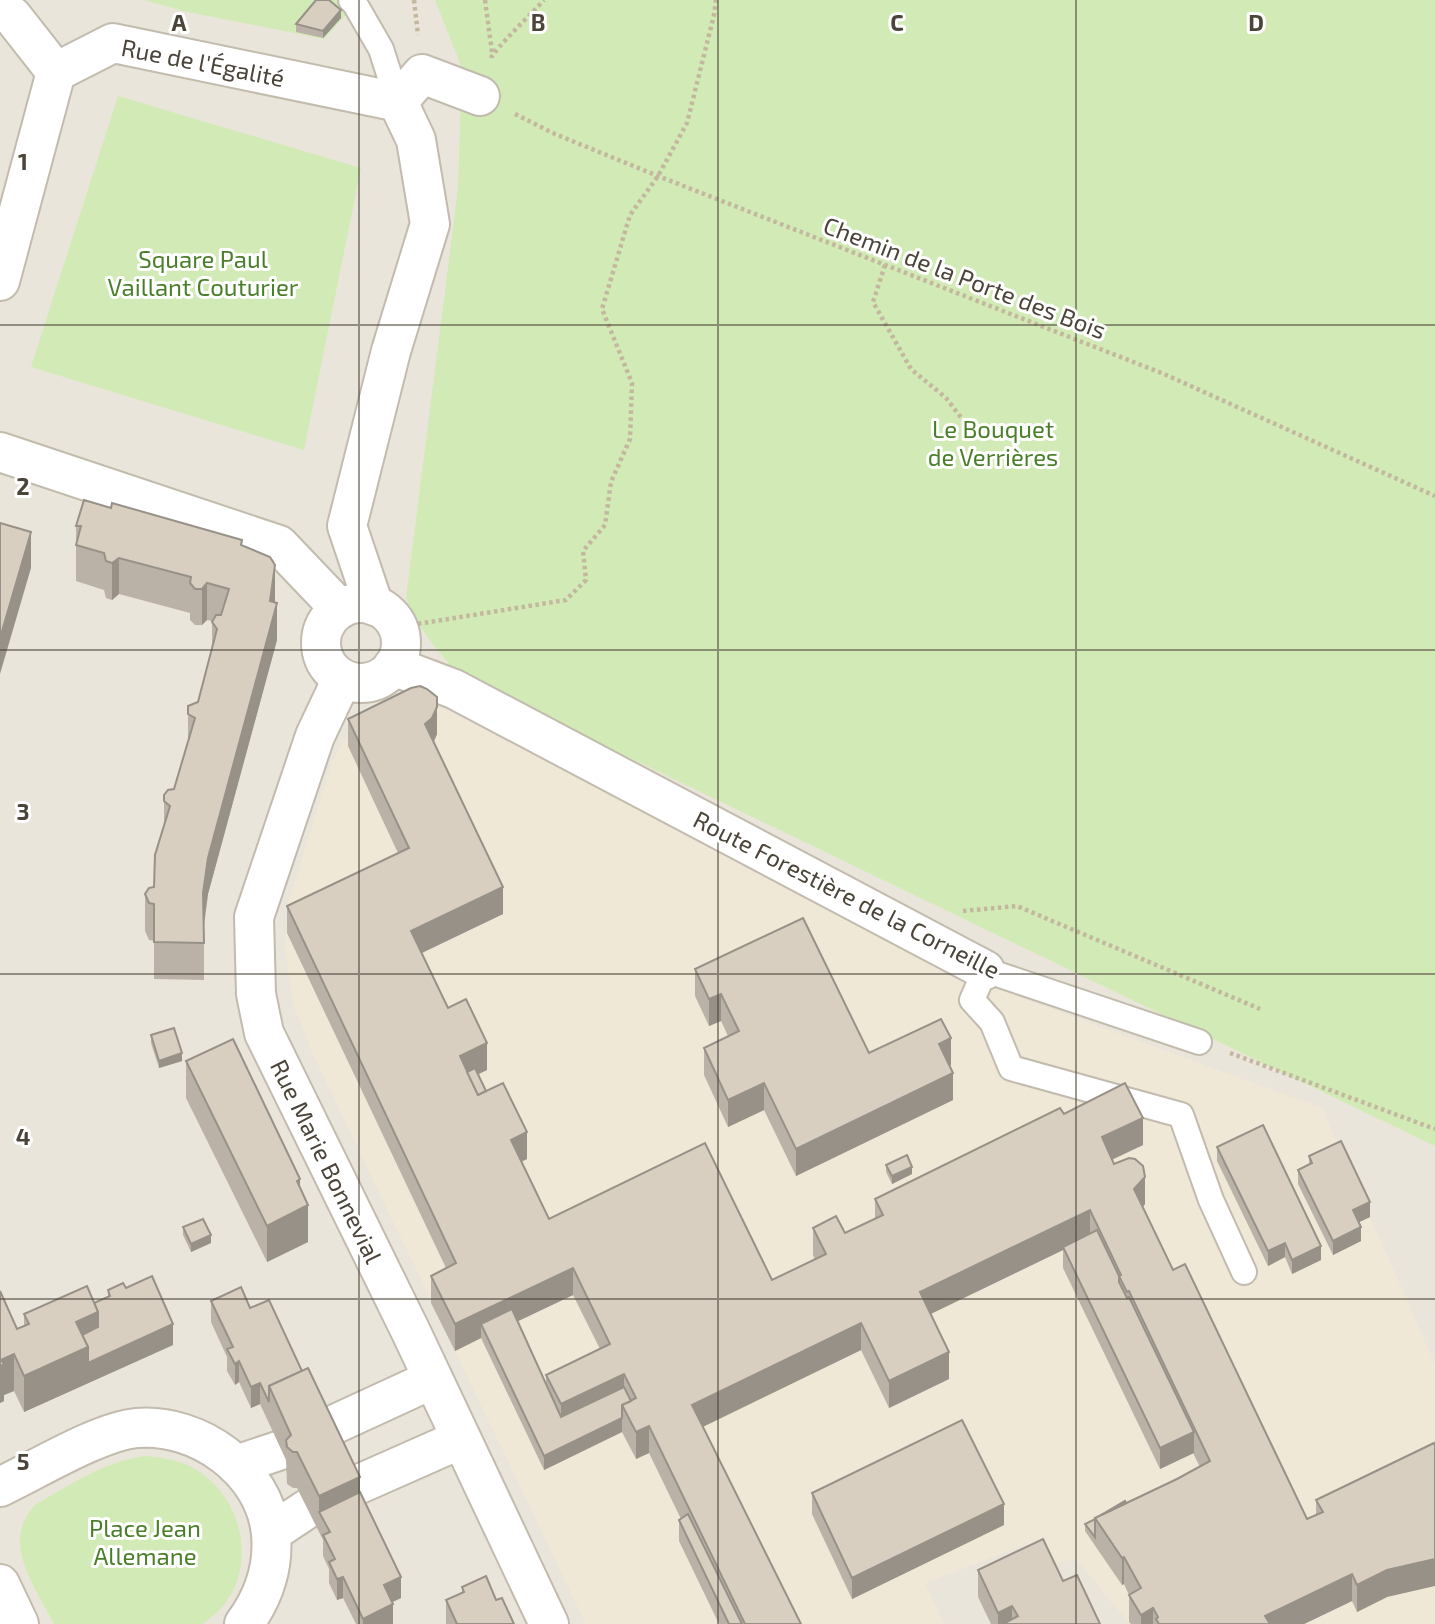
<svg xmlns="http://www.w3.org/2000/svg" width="1435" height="1624" viewBox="0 0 1435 1624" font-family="'Exo 2',sans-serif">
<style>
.residential{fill:#eae5da}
.education{fill:#efe8d6}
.green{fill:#d2eab5}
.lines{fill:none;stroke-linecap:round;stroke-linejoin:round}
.service-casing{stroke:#c2bbae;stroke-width:28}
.minor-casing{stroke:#c2bbae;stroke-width:42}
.path{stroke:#c4b79f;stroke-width:4.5;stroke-dasharray:3.5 3.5;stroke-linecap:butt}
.service{stroke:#fff;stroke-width:24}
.minor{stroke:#fff;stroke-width:38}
.wall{fill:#bab2a6;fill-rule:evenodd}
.shaded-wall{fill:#979187}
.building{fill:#d8cfc1;stroke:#979187;stroke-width:2}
.grid{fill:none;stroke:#4b4439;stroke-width:2;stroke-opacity:0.55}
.labels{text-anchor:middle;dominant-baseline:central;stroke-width:6;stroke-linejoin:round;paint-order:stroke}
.street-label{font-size:24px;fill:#4b4439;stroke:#fff}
.park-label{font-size:24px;fill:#4a7f2a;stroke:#fff}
.grid-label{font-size:23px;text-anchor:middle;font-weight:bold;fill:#4b4439;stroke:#fff;stroke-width:6;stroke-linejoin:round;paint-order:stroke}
</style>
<rect width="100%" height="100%" fill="#f6f3ec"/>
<!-- residential -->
<rect class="residential" x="0" y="0" width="1435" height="1624"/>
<!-- education -->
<path class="education" d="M439,706L978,982L1322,1108L1435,1364V1624H1130L1076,1559L1042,1566L1030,1543L925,1583L944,1624H586L312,1052L294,1006L285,947L288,905L331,765L342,744L357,727L400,712Z"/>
<!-- green -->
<g class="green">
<path d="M144,0H359L324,39L183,11Z"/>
<path d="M435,0H1435V1146L460,676C437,650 419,630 406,598L458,188L462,68Z"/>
<path d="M118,96L361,168L304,450L31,367Z"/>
<path d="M145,1456C159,1457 173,1459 187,1465C239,1488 260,1561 223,1606C218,1613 209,1618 203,1624H54C35,1586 0,1543 35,1505C70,1485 105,1461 145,1456Z"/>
</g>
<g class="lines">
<defs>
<g id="service">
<path d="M351,0L355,4L381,49L398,102"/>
<path d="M1199,1042L985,970L972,1000L992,1022L1011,1068L1181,1115L1211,1200L1244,1272"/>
</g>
<g id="minor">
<path d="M0,10L12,16L56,72"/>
<path d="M56,72L113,43L398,102"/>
<path d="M398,102L422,74L480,96"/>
<path d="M0,281L56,72"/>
<path d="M0,452L279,545L340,609"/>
<circle cx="361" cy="643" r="40"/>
<path d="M374,606L347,526L391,351L430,224L416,140L398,102"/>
<path d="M393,666L454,689L985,970"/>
<path d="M342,679L315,736L254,917L256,994L264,1033L411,1332L549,1624"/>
<path d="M320,1431L433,1379"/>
<path d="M236,1465L281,1450"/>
<path d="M0,1487C36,1470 100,1431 137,1428C198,1423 265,1470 271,1534C274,1567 263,1598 244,1624"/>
<path d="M348,1489L461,1439"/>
<path d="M271,1533L307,1509"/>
<path d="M0,1584L19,1624"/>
</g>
</defs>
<!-- service casing -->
<use href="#service" class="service-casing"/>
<!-- minor casing -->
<use href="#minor" class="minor-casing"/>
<!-- path -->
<g class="path">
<path d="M414,0L418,35"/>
<path d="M485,0L492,52"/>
<path d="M491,58C493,51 535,10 544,0"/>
<path d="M515,114L555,134L658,176L1164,374L1435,496"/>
<path d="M885,265L873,302L911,369L946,398L963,420"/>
<path d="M411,625L566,600L586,580L583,551L605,525L611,482L630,439L632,383L602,309L630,215L658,176L687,123L714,15L716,0"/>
<path d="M963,911L1017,906L1260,1009"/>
<path d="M1230,1053L1435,1129"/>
</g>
<!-- service -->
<use href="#service" class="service"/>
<!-- minor -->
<use href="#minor" class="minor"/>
</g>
<!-- wall -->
<g class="wall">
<path d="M341,18L323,38L296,32V24Z"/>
<path d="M76,526L242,546L275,603L277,640L208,894L204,927V980L154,979V941L149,940L145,931V894L154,887L164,829V795L174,789L188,741V706L198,702L212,651V621L207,620L202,625H195L190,620V613L119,594L112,600L106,598L104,590L76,581Z"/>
<path d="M348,719L437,734L434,742L503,914L422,953L448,1008L487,1070L478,1074L486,1091L527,1159L521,1161L549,1219L772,1280L815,1260L813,1255V1228L845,1233L875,1219V1199L1064,1114L1143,1145L1112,1160L1114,1164L1145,1204L1143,1207L1173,1270L1307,1519L1316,1515V1500L1387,1597L1357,1612L1352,1601L1304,1624H1131L1129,1622V1595L1124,1584L1122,1585L1085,1531V1524L1177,1479L1200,1467L1193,1453L1160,1469L1063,1268V1250L931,1314L949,1379L889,1408L861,1350L703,1427L801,1624H719L679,1541V1520L681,1519L649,1453L636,1459L622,1432L544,1470L481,1338L455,1351L431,1303V1276L446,1268L287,933V906L398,853L348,746ZM573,1295L600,1349L546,1375V1385L517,1321Z"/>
<path d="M695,969L869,1053L951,1065L949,1066L953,1100L796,1176L764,1110L728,1127L704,1075V1048L728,1036L721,1021L709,1026L695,996Z"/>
<path d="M151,1035L182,1061L159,1068L151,1043Z"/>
<path d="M186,1061L300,1187L308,1242L267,1262L186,1098Z"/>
<path d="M1217,1147L1321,1260L1292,1274L1285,1257L1268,1266L1217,1161Z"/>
<path d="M1309,1156L1370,1217L1359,1222L1361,1241L1333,1255L1298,1184V1170L1309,1165Z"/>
<path d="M886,1165L912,1174L892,1184L886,1172Z"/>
<path d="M183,1227L211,1243L191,1252L183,1235Z"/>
<path d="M126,1288L173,1345L24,1412L14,1391L4,1395V1401L0,1403L17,1329L24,1326V1314L94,1303L108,1297V1290Z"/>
<path d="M211,1301L250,1308L360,1492L401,1598L392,1602L393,1624H356L343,1598L337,1600L329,1583V1569L323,1556V1540L297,1488H293L287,1484L286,1460L260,1404L251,1408L239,1382L235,1385L227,1371V1357L211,1322Z"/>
<path d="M812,1493L1004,1525L852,1599L812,1514Z"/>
<path d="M978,1570L1063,1581L1100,1624H991L978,1597Z"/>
<path d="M462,1587L496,1600L514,1624H446V1600L462,1593Z"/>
</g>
<!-- shaded-wall -->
<g class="shaded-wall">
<path d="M341,10V18L323,38V31Z"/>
<path d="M31,532V568L0,674V638Z"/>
<path d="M119,558V594L112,600V563Z"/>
<path d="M275,565V602L273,618L277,603V640L208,894L203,929V893L208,858L270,601Z"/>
<path d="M207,583V620L202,625V589Z"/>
<path d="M437,707V734L432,745L425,724Z"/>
<path d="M503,887V914L411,958V931Z"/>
<path d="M721,994V1021L709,1026V999Z"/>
<path d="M951,1038V1065L939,1071V1044Z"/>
<path d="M487,1043V1070L462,1082L460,1056Z"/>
<path d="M182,1053V1061L159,1068V1061Z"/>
<path d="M953,1073V1100L796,1176V1149Z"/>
<path d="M764,1083V1110L728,1127V1100Z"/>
<path d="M1143,1118V1145L1102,1164V1137Z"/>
<path d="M527,1132V1159L511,1167V1140Z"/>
<path d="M912,1167V1174L892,1184V1176Z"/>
<path d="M1145,1177V1204L1134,1216V1189Z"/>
<path d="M300,1179V1209L308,1205V1242L267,1262V1226L297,1181Z"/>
<path d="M1370,1202V1217L1353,1225V1210Z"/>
<path d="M1090,1210V1237L1063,1247V1250L920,1319V1292Z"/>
<path d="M1361,1227V1241L1333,1255V1241Z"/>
<path d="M211,1235V1243L191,1252V1244Z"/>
<path d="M1285,1243V1257L1268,1266V1251Z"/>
<path d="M1321,1246V1260L1292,1274V1260Z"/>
<path d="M573,1268V1295L487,1336L481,1324V1338L455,1351V1324Z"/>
<path d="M98,1312L173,1324V1345L24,1412V1376L76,1322Z"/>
<path d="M861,1323V1350L692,1432V1405Z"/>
<path d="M949,1352V1379L889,1408V1381Z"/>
<path d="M14,1354V1391L4,1395V1401L0,1403V1366L1,1360Z"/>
<path d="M239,1361V1382L235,1385V1364Z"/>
<path d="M624,1374V1401L561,1431V1404Z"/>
<path d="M260,1383V1404L251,1408V1387Z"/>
<path d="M622,1418V1432L544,1470V1456Z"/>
<path d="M649,1426V1453L636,1459V1432Z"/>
<path d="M1194,1432V1453L1160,1469V1448Z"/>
<path d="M360,1477V1513L319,1512V1533V1496Z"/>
<path d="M1004,1504V1525L852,1599V1578Z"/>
<path d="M1124,1557V1584L1122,1585V1558Z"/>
<path d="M1435,1559V1586L1387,1597L1357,1612V1585L1387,1570Z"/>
<path d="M1352,1574V1601L1304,1624H1265V1616Z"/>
<path d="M343,1577V1598L337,1600V1579Z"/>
<path d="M401,1577V1598L384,1606V1585Z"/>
<path d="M393,1604V1624H363V1619Z"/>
<path d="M1012,1606V1624H998V1613Z"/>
<path d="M1153,1608V1624H1141V1615Z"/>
</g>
<!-- building -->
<g class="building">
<path d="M316,0H329L341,10L323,31L296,24Z"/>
<path d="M84,500L111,508L112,503L242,540L241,545L270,557L275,565L270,601L277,603L208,858L203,893L204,943L154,942V904L149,903L145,894L149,888L154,887L155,855L170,806L164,801V795L168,790L174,789L195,718L188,714V706L198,702L217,629L212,622L216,615H221L229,589L207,583L202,589H195L190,583L191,577L119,558L112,563L106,561L104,553L76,545L81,526H76Z"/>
<path d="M0,523L31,532L0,638Z"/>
<path d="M420,686L427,689L437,697V707L432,718L425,724L503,887L411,931L448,1008L466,999L487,1043L460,1056L478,1095L503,1083L527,1132L511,1140L549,1219L705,1143L772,1280L826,1254L813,1228L836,1216L845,1233L883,1215L875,1199L1060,1108L1064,1114L1125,1083L1143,1118L1102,1137L1114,1164L1129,1158L1135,1159L1143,1166L1145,1177L1134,1189L1173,1270L1185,1264L1307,1519L1323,1512L1316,1500L1434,1443L1435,1446V1559L1387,1570L1357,1585L1352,1574L1265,1616L1270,1624H1159L1156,1619L1158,1617L1153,1608L1141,1615L1129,1595L1141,1588L1124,1557L1122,1558L1095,1518L1177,1479L1210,1461L1129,1291L1127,1292L1119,1276L1121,1275L1090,1210L920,1292L949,1352L889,1381L861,1323L692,1405L801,1624H745L649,1426L636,1432L622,1405L636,1398L624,1374L561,1404L546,1375L610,1344L573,1268L455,1324L431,1276L456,1263L287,906L409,848L348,719L411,688Z"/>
<path d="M803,918L869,1053L941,1019L951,1038L939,1044L953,1073L796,1149L764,1083L728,1100L704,1048L739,1031L721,994L709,999L695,969Z"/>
<path d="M174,1028L182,1053L159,1061L151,1035Z"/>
<path d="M233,1039L300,1179L297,1181L308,1205L267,1226L186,1061Z"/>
<path d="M475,1068L486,1091L478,1095L467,1072Z"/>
<path d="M1263,1125L1321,1246L1292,1260L1285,1243L1268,1251L1217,1147Z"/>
<path d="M1341,1141L1370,1202L1353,1210L1361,1227L1333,1241L1298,1170L1312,1163L1309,1156Z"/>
<path d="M907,1155L912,1167L892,1176L886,1165Z"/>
<path d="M203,1219L211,1235L191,1244L183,1227Z"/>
<path d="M1097,1230L1119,1276V1282L1127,1298L1129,1297L1194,1432L1160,1448L1063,1247Z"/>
<path d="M152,1276L173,1324L88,1363V1347L82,1335L98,1327V1312L94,1303L110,1296L108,1290L123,1283L126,1288Z"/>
<path d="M87,1286L98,1312L76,1322L88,1347L24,1376L14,1354L1,1360L4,1364L0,1366V1291L17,1329L29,1324L24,1314Z"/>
<path d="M241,1287L250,1308L269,1300L302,1371L269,1386V1402L260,1383L251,1387L239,1361L235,1364L227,1349L233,1347L211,1301Z"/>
<path d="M512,1309L561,1417L624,1387L631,1401L622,1405V1418L544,1456L481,1324Z"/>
<path d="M308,1368L360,1477L319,1496L297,1452H293L287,1447L286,1440L291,1435L269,1386Z"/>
<path d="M962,1420L1004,1504L852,1578L812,1493Z"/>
<path d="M360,1492L401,1577L384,1585L393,1604L363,1619L343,1577L337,1579L329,1562L335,1559L323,1535L330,1532L319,1512Z"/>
<path d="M1125,1501L1126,1503L1101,1515Z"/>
<path d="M688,1514L742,1624H729L679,1520Z"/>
<path d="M1095,1519V1537L1085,1524Z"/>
<path d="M1043,1539L1063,1581L1077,1575L1100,1624H1003L1018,1616L1012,1606L998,1613L978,1570Z"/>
<path d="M486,1576L496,1600L502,1598L514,1624H457L446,1600L464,1592L462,1587Z"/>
</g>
<!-- grid -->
<path class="grid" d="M359,0V1624M718,0V1624M1076,0V1624M0,325H1435M0,650H1435M0,974H1435M0,1299H1435"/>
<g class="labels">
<!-- street labels -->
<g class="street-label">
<text transform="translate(203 62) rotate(11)">Rue de l'Égalité</text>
<text transform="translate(965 277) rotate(21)">Chemin de la Porte des Bois</text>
<text transform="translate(847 894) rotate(27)">Route Forestière de la Corneille</text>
<text transform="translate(327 1161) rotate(64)">Rue Marie Bonnevial</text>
</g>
<!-- park labels -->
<g class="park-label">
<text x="203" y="258">Square Paul<tspan x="203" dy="28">Vaillant Couturier</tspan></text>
<text x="993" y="428">Le Bouquet<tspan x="993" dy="28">de Verrières</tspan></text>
<text x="145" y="1527">Place Jean<tspan x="145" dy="28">Allemane</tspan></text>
</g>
</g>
<g class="grid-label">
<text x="179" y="31">A</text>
<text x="538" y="31">B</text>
<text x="897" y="31">C</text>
<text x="1256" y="31">D</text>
<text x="23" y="170">1</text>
<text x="23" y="495">2</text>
<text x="23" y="820">3</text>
<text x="23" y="1145">4</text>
<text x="23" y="1470">5</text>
</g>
</svg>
